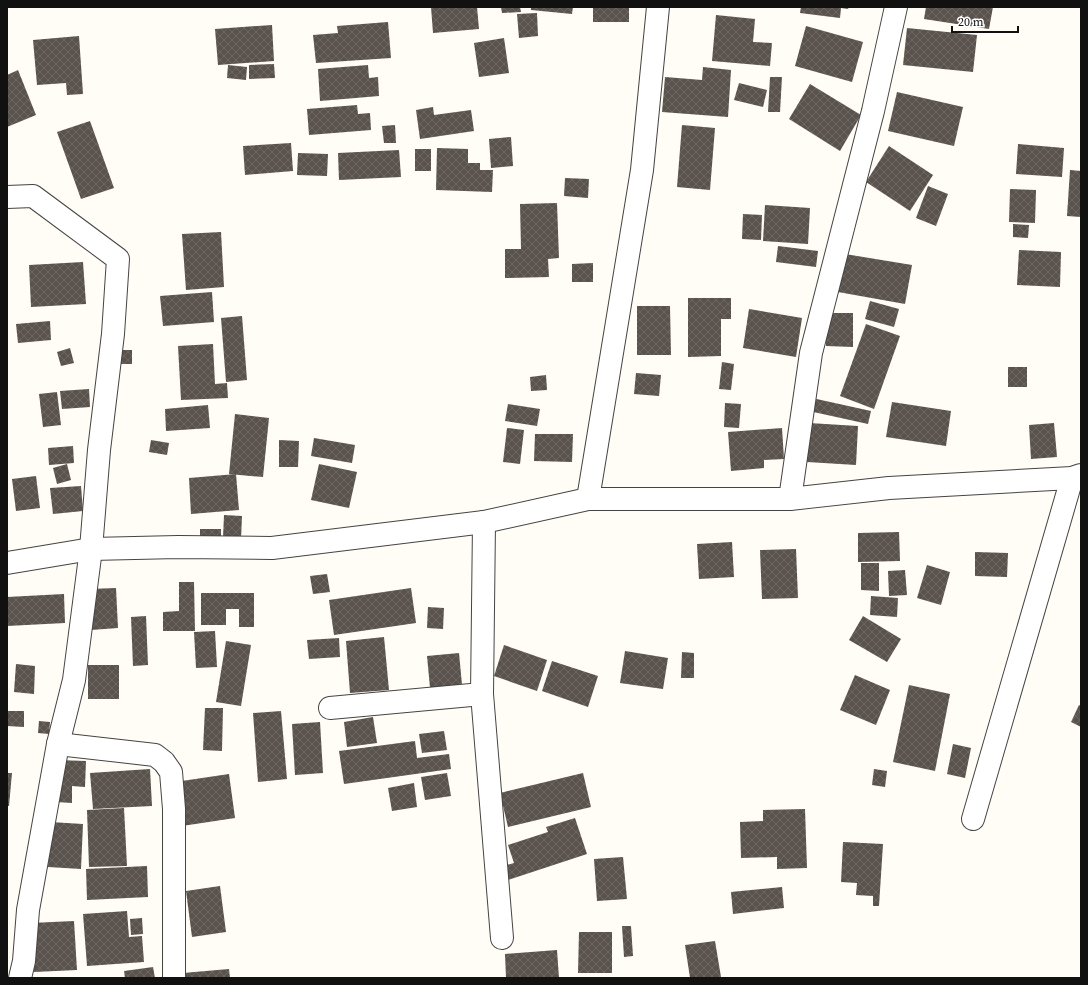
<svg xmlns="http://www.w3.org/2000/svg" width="1088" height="985" viewBox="0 0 1088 985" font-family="'Source Serif 4',serif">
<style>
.building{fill:url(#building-cross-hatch)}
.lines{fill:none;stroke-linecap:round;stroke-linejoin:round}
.street-casing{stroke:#444;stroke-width:24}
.street{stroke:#fff;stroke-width:22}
</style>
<defs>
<pattern id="building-cross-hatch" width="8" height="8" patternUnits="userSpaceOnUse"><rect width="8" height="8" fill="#5a524d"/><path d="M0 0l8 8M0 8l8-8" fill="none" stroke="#6d6662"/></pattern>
</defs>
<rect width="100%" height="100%" fill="#fffdf5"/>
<!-- building -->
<g class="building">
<path d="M431,7H477L479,29L433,33Z"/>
<path d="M501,7H520L521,12L502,13Z"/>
<path d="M531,7H573L572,14L531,10Z"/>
<rect x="593" y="7" width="36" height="15"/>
<path d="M801,7H849L848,9L841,8L840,18L800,13Z"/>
<path d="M926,7H993L989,29L924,19Z"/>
<path d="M537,13L538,36L519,38L517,14Z"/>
<path d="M716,15L755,19L753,42L772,43L770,66L712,61Z"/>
<path d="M388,22L391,58L316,63L313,35L338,33L337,26Z"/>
<path d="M272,25L274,61L218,65L215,29Z"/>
<path d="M806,26L863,42L852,82L795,66Z"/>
<path d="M907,28L977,35L973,72L903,65Z"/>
<path d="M79,36L83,94L67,95L66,83L37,85L33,40Z"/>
<path d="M504,38L509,73L479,77L474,43Z"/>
<path d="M274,64L275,78L249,79V65Z"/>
<path d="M228,65L247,67L246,80L227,78Z"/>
<path d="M368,65L369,78L378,77L379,96L320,101L318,69Z"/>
<path d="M703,67L731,70L728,117L662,112L665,77L702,80Z"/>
<path d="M18,70L36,115L7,127V75Z"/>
<path d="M770,77H782L780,112H768Z"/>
<path d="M739,83L767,90L763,107L734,100Z"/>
<path d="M810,84L861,115L840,151L789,119Z"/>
<path d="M897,92L963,107L954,146L888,131Z"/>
<path d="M357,105L358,114L370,113L371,130L309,135L307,109Z"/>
<path d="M433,107L434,115L471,110L474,131L420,139L416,110Z"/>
<path d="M90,121L114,188L81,199L57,132Z"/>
<path d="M395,125L396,143H384L382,126Z"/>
<path d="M682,125L715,128L710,190L677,187Z"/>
<path d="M511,137L513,166L491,168L489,139Z"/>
<path d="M291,143L293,171L245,175L243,146Z"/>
<path d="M1018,144L1064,148L1062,177L1016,174Z"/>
<path d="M889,146L933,175L910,211L866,182Z"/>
<path d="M437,148L468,149V163H480V170H493L492,192L436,190Z"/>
<rect x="415" y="149" width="16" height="22"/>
<path d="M399,150L401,177L339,180L338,153Z"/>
<path d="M298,153L328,154L327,176L297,175Z"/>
<path d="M1070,170L1081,171V217L1067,216Z"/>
<path d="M565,178L589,179L588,198L564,196Z"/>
<path d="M928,186L948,194L936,226L916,218Z"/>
<path d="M1010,189L1036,190L1035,223L1009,222Z"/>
<path d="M557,203L559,258L548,259L549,277L505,278V249H521L520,204Z"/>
<path d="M765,205L810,208L808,244L763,241Z"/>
<path d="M743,214L762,215L761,240L742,239Z"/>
<path d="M1013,224L1029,225L1028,238L1013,237Z"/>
<path d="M221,232L224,287L186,290L182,234Z"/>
<path d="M778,246L818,251L816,267L776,262Z"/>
<path d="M1019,250L1061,252L1060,287L1017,285Z"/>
<path d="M845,254L912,265L905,304L838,292Z"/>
<path d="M83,262L86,304L31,307L29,265Z"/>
<path d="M593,263V282H572V264Z"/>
<path d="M212,292L214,322L163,326L160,296Z"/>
<path d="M688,298H731V319H721V356L688,357Z"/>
<path d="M870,301L899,309L894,327L865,319Z"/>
<path d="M637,306H670L671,355H637Z"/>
<path d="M749,309L802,318L796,357L743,348Z"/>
<path d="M826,313H853V347L826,346Z"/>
<path d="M242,316L247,380L226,382L221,318Z"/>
<path d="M50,321L51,340L18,343L16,324Z"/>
<path d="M866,324L900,336L874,409L840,396Z"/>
<path d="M213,344L215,384L227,383L228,398L181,400L178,346Z"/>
<path d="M70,348L74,363L61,366L57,352Z"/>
<rect x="118" y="350" width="14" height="14"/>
<path d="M722,362L734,364L731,390L719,389Z"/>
<rect x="1008" y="367" width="19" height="20"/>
<path d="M636,373L661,375L659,396L634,394Z"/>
<path d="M546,375L547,390L531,391L530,377Z"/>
<path d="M89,389L90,407L62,409L60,391Z"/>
<path d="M57,392L61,425L43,427L39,394Z"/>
<path d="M812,398L871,411L868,424L809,411Z"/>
<path d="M892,402L951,411L946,446L886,437Z"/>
<path d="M725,403L741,404L739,428L724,427Z"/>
<path d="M508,404L540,409L537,426L505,421Z"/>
<path d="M208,405L210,428L166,431L165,409Z"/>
<path d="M235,414L269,418L263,477L229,474Z"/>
<path d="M809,423L858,426L856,465L807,462Z"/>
<path d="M1054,423L1057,457L1031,459L1029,425Z"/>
<path d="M507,428L524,430L520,464L503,462Z"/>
<path d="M782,428L784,459L764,460V468L731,471L728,432Z"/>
<path d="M535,434H573L572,462L534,461Z"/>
<path d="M314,438L355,445L352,463L311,456Z"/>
<path d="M151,440L169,443L167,455L149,452Z"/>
<path d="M279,440L299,441L298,467H279Z"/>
<path d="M73,446L74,463L49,465L48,448Z"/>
<path d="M67,464L71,480L57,484L53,468Z"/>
<path d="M319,464L357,472L349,508L311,500Z"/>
<path d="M236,474L239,510L191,514L189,478Z"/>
<path d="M36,476L40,508L16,511L12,479Z"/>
<path d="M81,486L83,511L53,514L50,488Z"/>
<path d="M224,515L242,516L241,539L223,538Z"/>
<path d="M200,529H221V546L200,545Z"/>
<path d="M899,532L900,561L858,562V533Z"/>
<path d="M732,542L734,577L699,579L697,544Z"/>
<path d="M796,549L798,598L762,599L760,550Z"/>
<path d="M975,552L1008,553L1007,577L975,576Z"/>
<path d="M861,563H879V591L861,590Z"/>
<path d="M927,565L950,572L941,605L917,598Z"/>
<path d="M905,570L907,595L889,596L888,571Z"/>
<path d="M327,574L330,592L313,594L310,576Z"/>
<path d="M179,582H194L195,631H163V612L179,611Z"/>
<path d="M116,588L118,628L91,630L89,589Z"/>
<path d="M411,588L416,623L334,635L329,600Z"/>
<path d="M201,593H254V627H239V609H226V625H201Z"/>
<path d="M64,594L65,623L7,626V597Z"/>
<path d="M871,596L898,598L897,617L870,615Z"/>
<path d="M428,607L444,608L443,629L427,628Z"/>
<path d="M146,616L148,665L133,666L131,617Z"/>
<path d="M863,616L901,639L887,662L849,640Z"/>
<path d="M215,631L217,667L196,668L194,632Z"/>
<path d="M384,637L389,690L350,693L346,641Z"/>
<path d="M339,638L340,657L309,659L307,640Z"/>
<path d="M226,641L251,645L241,706L216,702Z"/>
<path d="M504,645L547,660L537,691L494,676Z"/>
<path d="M625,651L668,658L663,689L620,683Z"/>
<path d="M682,652L694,653V678H681Z"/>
<path d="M459,653L462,685L430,688L427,656Z"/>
<path d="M552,661L598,676L588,707L542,691Z"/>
<path d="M16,664L35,666L34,694L14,692Z"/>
<rect x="88" y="665" width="31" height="34"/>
<path d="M855,675L890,690L876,725L840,710Z"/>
<path d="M909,685L950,694L935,771L893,762Z"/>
<path d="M1079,705L1081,706V727L1071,722Z"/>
<path d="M205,708H223L222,751L203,750Z"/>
<path d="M7,711H24V727L7,726Z"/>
<path d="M281,711L287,779L258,782L253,713Z"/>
<path d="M373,717L377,743L347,747L344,722Z"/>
<path d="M39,721L50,722L49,734L38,733Z"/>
<path d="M320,722L323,773L295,775L292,724Z"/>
<path d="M444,731L447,750L422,753L419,734Z"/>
<path d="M415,741L417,758L449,754L451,769L344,784L339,751Z"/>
<path d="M953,744L971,748L965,778L947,774Z"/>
<path d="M57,760L86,761L85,787L72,786V803L56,802Z"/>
<path d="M150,769L152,806L93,809L90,773Z"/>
<path d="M874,769L887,771L885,787L872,785Z"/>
<path d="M7,773H12L9,806H7Z"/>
<path d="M447,773L451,796L425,800L421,777Z"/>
<path d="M583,773L591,807L508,827L500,793Z"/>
<path d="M229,774L235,818L182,826L175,782Z"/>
<path d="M414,783L417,807L392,811L388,788Z"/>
<path d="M124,808L127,866L89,867L87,810Z"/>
<path d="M805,809L807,868L777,869V857L741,858L740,822L763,821V810Z"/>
<path d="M575,818L587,854L508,880L503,866L514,863L508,845L548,832L546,827Z"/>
<path d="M50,822L83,824L81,869L48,867Z"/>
<path d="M843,842L883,844L879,906H873V896L856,895L857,883L841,882Z"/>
<path d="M623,857L627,899L597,901L594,859Z"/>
<path d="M147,866L148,897L87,900L86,869Z"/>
<path d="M220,886L226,932L192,937L186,891Z"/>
<path d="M782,887L784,908L733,914L731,892Z"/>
<path d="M127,911L129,937L142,936L144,962L87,966L83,914Z"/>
<path d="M142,918L143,934L131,935L130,919Z"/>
<path d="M74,921L77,970L34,972L31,923Z"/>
<path d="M622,926H631L633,956L624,957Z"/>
<path d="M579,932H612V973H578Z"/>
<path d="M715,941L721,977L713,978H690L685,945Z"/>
<path d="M557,950L559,978H506L505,954Z"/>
<path d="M153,967L155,978H125L124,971Z"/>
<path d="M229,969L230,978H183V973Z"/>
</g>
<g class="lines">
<defs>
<g id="street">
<path d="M7,197L33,196L118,259L113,334L99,450L91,549L74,680L58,744L28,910L24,961L20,978"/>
<path d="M588,499L642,170L658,7"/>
<path d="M790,499L811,353L873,111L896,7"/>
<path d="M484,522L482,694L502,938"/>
<path d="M7,563L91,549L178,547L272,548L484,522L588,499H790L889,488L1072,478L1081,475"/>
<path d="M330,708L482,694"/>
<path d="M58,744L155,755L164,762L171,772L174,809V978"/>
<path d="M973,819L1072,478"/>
</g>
</defs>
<!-- street casing -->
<use href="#street" class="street-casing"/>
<!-- street -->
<use href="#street" class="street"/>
</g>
<!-- border -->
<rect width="1088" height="985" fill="none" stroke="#111111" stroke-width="16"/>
<!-- scale -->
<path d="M952 26v6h66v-6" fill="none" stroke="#111111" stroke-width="2"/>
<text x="958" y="26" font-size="12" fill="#111111" stroke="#ffffff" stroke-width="3" paint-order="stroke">20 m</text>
</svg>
